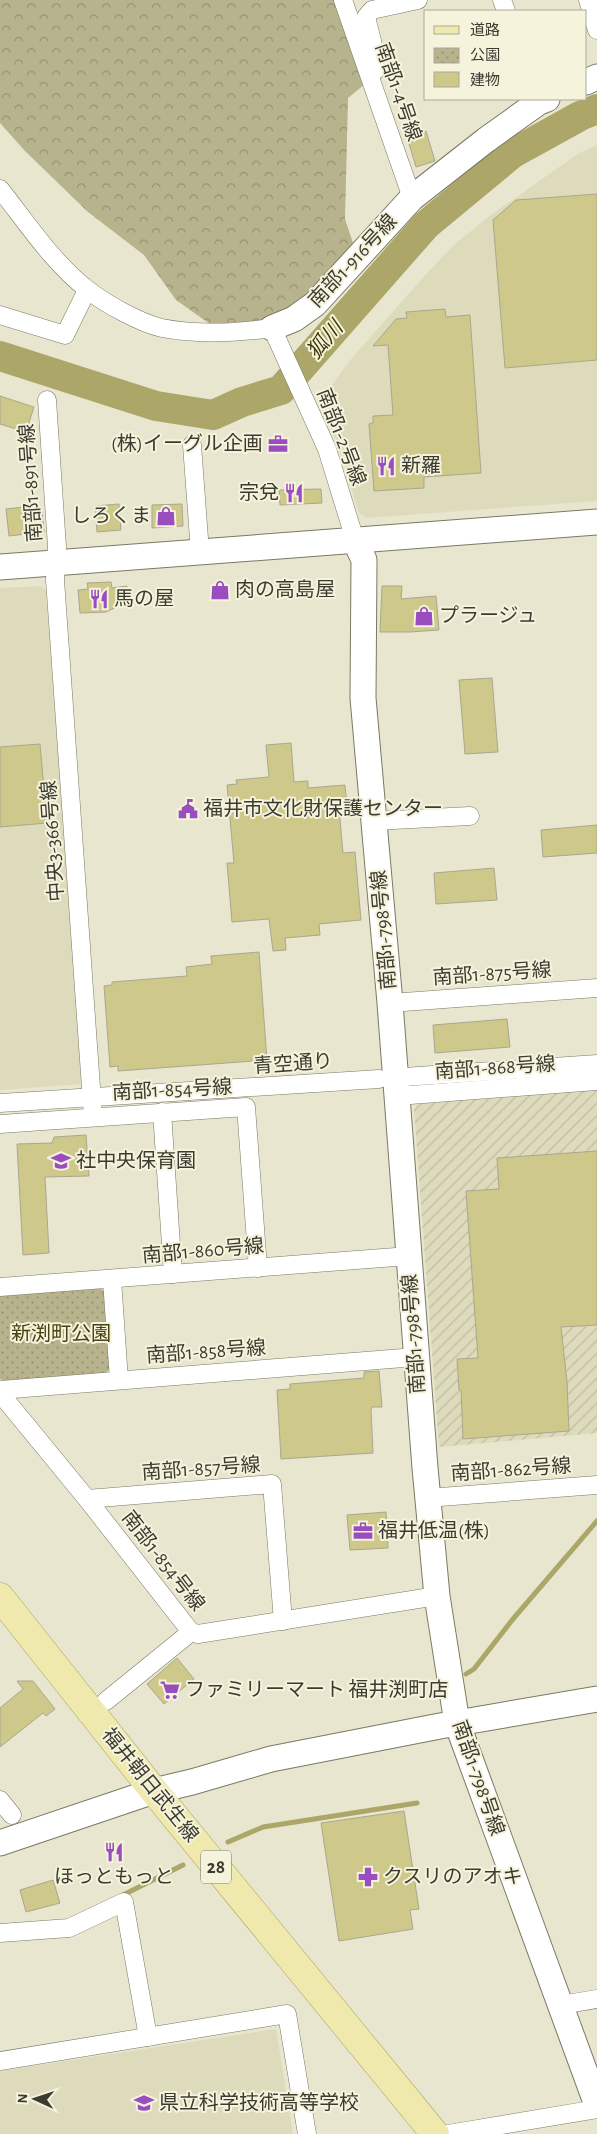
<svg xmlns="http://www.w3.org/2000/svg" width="597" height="2134" viewBox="0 0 597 2134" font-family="'Alegreya Sans','Noto Sans JP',sans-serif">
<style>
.built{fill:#dedbbc}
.industrial{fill:url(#industrial-furrows)}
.forest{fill:url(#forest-crowns)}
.park{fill:url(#park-dots)}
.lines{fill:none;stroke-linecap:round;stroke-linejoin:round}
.stream{stroke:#aca669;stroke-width:5}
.river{stroke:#aca669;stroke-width:30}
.building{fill:#cec88a;stroke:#a9a790}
.street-casing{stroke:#7b7963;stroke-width:19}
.secondary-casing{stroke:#7b7963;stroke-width:27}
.primary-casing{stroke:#aaa260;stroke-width:29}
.street{stroke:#fff;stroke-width:18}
.secondary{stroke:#fff;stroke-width:25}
.primary{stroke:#efe9ae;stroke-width:28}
.labels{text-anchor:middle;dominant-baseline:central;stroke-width:4;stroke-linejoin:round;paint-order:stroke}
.shield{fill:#f5f3db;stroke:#747265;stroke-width:1}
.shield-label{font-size:19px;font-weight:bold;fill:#3c3b32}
.street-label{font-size:20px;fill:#3c3b32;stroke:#f5f3db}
.poi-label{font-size:20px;fill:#3c3b32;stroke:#f5f3db;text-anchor:start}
.park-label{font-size:20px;fill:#484212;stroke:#f5f3db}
.water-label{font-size:21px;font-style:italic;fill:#3d3806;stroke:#f5f3db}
</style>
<defs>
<pattern id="industrial-furrows" width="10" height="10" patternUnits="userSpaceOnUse" patternTransform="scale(1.25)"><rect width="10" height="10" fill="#dedbbc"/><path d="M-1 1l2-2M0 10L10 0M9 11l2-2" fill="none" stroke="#bfbda2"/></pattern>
<pattern id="forest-crowns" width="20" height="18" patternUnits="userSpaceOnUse" patternTransform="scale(1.25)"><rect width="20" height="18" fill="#b7b38d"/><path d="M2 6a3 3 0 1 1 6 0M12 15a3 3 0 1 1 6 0" fill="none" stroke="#969374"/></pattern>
<pattern id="park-dots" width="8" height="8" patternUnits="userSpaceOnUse" patternTransform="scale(1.25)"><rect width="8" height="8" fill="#b7b38d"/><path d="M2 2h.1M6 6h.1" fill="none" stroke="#969374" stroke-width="1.8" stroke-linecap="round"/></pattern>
</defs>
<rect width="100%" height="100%" fill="#e8e6ce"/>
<!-- built -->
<g class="built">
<path d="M597,145V501L366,518L359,513L338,444L320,402L351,359L428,272L456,243L491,215L579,153Z"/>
<path d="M40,586L46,590L82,1084L0,1090V588Z"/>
<path d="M276,2029L293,2134H0V2071Z"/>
</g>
<!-- industrial -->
<path class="industrial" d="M597,1090V1433L439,1447L414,1110L417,1104Z"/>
<!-- forest -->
<path class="forest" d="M0,0H334L365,84L348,98L345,219L354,246L316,290L278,316L258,321L210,324L176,300L144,255L88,212L25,151L0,123Z"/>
<!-- park -->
<path class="park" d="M98,1287L105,1292L110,1369L103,1375L7,1382L0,1379V1294Z"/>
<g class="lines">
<!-- stream -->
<g class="stream">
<path d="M466,1674L474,1669L513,1619L597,1521"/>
<path d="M228,1842L263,1827L417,1803"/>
<path d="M121,1896L183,1865"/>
</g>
<!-- river -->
<path class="river" d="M0,356L156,406L213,415L242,402L281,390L426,225L513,153L580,116L597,109"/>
</g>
<!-- building -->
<g class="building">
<path d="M426,131L435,161L416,167L407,137Z"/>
<path d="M597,194V360L505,368L493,220L516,200Z"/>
<path d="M445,309L446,317L470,315L481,473L424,477V488L374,491L369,424L373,423V416L393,415L388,345L373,346L396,319L407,318L406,312Z"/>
<path d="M0,396L34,407L26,432L0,424Z"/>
<path d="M321,489L322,503L280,505L279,490Z"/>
<path d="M119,504L121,530L97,532L95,506Z"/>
<path d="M182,504L183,526L152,528V505Z"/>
<path d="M32,506V513L42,512L44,532L9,536L6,509Z"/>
<path d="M111,582L112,588L127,586V602L106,612L80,613L78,590L88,589L87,583Z"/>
<path d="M382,586H402L401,599L436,596L439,630L410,632H380Z"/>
<path d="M492,678L498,752L465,754L459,680Z"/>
<path d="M291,743L294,782L308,781V788L345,785L347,807L339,808L343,853L355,852L361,920L319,924L320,935L285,938L286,950L273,951L269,919L232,922L227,863H234L227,785L237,784L236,780L269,777L266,745Z"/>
<path d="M40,744L47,823L0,827V747Z"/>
<path d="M597,825V853L543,857L541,830Z"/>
<path d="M494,868L497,900L436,904L434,873Z"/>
<path d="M259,952L267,1060L118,1071V1066L110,1067L104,986L112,985V982L187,976L186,967L212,964L211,956Z"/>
<path d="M507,1019L510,1047L435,1053L433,1025Z"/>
<path d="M86,1135L89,1176L45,1177L49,1253L23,1255L17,1144L52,1143L54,1137Z"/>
<path d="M597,1151V1325L561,1327L567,1382L569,1431L463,1439L461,1390H459L457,1359L478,1358L466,1191L499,1189L497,1158Z"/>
<path d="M379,1371L382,1407H372L371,1410L373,1453L281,1459L277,1390L290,1389V1384L364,1378V1372Z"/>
<path d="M386,1512L388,1548L350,1550L347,1515Z"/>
<path d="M177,1658L194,1679L164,1704L147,1684Z"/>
<path d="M17,1681H33L55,1709L46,1716L43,1713L0,1747V1708L23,1689Z"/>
<path d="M404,1811L419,1909L410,1910L413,1929L339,1941L321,1823Z"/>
<path d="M53,1880L60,1903L26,1912L20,1890Z"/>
</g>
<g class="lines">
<defs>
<g id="street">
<path d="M343,0L412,198"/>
<path d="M502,0L506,11"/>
<path d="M588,0L597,30"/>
<path d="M375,71L373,45L366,17L372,10L418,0"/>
<path d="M0,189C27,223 53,263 88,290C106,304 140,323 162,328C198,335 236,333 272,328L327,449L355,540"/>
<path d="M0,315L65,335L87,290"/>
<path d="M47,400L57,547L55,580L93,1116"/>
<path d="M192,445L200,552"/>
<path d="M374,821L470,816"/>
<path d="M390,1003L597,988"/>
<path d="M404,1077L597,1064"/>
<path d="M397,1096L597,1081"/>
<path d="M0,1103L379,1079"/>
<path d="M162,1112L173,1274"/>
<path d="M0,1124L246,1107L258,1268"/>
<path d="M112,1280L119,1380"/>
<path d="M0,1287L409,1256"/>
<path d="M0,1390L416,1357"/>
<path d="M0,1393L87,1499L191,1632L198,1634L437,1596"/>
<path d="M427,1498L597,1485"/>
<path d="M87,1499L272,1484L283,1621"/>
<path d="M106,1701L191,1632"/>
<path d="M0,1800L12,1815"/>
<path d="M0,1933L69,1928L124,1902L148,2037"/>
<path d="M561,2005L597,1999"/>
<path d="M0,2061L287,2014L307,2134"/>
<path d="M448,2134L597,2109"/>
</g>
<g id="secondary">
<path d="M586,82L597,77"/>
<path d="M272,328L294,319L315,304L412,198L486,140L539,102L547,99"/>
<path d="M355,540L364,560L363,698L390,1003L425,1468L437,1596L457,1723L597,2105"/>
<path d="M0,567L597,522"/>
<path d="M0,1843L154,1791L192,1782L271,1759L440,1726L597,1699"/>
</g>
<path id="primary" d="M0,1597L154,1791L435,2134"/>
</defs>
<!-- street casing -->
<use href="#street" class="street-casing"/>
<!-- secondary casing -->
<use href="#secondary" class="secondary-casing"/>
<!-- primary casing -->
<use href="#primary" class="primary-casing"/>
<!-- street -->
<use href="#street" class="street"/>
<!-- secondary -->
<use href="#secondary" class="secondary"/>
<!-- primary -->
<use href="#primary" class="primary"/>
</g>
<!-- icons -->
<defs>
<symbol id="office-bare" viewBox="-9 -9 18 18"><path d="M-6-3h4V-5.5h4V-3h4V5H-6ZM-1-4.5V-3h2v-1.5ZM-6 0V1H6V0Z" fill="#994dbf" stroke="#f5f3db" stroke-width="2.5" paint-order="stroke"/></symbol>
<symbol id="restaurant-bare" viewBox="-9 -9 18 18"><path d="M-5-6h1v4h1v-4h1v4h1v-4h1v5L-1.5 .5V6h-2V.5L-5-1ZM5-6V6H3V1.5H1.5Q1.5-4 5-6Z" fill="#994dbf" stroke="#f5f3db" stroke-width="2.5" paint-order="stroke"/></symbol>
<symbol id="shop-bare" viewBox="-9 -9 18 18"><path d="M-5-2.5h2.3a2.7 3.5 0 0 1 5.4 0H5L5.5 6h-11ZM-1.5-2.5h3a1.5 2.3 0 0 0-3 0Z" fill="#994dbf" stroke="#f5f3db" stroke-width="2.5" paint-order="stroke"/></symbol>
<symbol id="civic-bare" viewBox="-9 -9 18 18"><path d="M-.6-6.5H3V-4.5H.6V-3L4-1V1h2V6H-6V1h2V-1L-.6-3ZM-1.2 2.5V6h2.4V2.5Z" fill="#994dbf" stroke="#f5f3db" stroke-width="2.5" paint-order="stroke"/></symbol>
<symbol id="school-bare" viewBox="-9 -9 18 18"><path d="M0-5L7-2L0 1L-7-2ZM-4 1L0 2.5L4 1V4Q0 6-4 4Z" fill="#994dbf" stroke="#f5f3db" stroke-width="2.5" paint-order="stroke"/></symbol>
<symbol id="supermarket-bare" viewBox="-9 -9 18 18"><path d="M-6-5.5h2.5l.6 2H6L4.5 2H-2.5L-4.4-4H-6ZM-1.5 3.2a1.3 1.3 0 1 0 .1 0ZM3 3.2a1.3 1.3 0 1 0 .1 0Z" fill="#994dbf" stroke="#f5f3db" stroke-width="2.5" paint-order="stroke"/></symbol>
<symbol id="pharmacy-bare" viewBox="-9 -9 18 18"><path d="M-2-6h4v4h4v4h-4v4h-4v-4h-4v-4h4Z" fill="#994dbf" stroke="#f5f3db" stroke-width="2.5" paint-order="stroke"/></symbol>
</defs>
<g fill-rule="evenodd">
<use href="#office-bare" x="264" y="430" width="28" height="28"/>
<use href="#restaurant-bare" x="372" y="452" width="28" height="28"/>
<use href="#restaurant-bare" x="280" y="479" width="28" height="28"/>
<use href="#shop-bare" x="152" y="502" width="28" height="28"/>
<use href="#shop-bare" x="206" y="576" width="28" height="28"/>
<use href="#restaurant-bare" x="85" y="585" width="28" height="28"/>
<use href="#shop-bare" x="410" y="602" width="28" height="28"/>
<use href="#civic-bare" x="174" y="795" width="28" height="28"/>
<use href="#school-bare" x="47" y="1147" width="28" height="28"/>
<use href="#office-bare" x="349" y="1517" width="28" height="28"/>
<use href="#supermarket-bare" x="156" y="1676" width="28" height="28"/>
<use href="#restaurant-bare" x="100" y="1838" width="28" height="28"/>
<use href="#pharmacy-bare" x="354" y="1863" width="28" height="28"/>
<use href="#school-bare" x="130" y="2089" width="28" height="28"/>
</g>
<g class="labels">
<!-- shield labels -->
<rect class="shield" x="201" y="1850.5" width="30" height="33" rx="4"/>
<g class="shield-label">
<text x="216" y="1867">28</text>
</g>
<!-- street labels -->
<g class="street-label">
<text transform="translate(398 92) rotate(71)">南部1-4号線</text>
<text transform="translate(353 261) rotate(-47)">南部1-916号線</text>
<text transform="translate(341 437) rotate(69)">南部1-2号線</text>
<text transform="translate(31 483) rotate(-94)">南部1-891号線</text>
<text transform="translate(53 841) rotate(-94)">中央3-366号線</text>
<text transform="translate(384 930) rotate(-95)">南部1-798号線</text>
<text transform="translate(492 974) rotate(-4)">南部1-875号線</text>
<text transform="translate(293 1064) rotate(-4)">青空通り</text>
<text transform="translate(495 1068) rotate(-4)">南部1-868号線</text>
<text transform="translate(172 1090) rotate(-3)">南部1-854号線</text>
<text transform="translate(203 1251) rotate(-5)">南部1-860号線</text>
<text transform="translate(414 1334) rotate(-94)">南部1-798号線</text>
<text transform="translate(206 1352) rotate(-4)">南部1-858号線</text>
<text transform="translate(201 1469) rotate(-4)">南部1-857号線</text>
<text transform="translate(511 1470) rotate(-4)">南部1-862号線</text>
<text transform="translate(163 1561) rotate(52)">南部1-854号線</text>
<text transform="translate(478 1778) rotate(71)">南部1-798号線</text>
<text transform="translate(150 1785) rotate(51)">福井朝日武生線</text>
</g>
<!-- poi labels -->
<g class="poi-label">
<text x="263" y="444" text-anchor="end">(株)イーグル企画</text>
<text x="401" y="466">新羅</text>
<text x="279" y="493" text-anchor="end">宗兌</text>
<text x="151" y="516" text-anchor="end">しろくま</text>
<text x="235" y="590">肉の高島屋</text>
<text x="114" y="599">馬の屋</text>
<text x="439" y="616">プラージュ</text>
<text x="203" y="809">福井市文化財保護センター</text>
<text x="76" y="1161">社中央保育園</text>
<text x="378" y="1531">福井低温(株)</text>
<text x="185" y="1690">ファミリーマート 福井渕町店</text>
<text x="114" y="1877" text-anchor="middle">ほっともっと</text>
<text x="383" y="1877">クスリのアオキ</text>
<text x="159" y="2103">県立科学技術高等学校</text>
</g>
<!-- park labels -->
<g class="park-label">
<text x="61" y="1334">新渕町公園</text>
</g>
<!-- water labels -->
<g class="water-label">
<text transform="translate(325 340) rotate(-49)">狐川</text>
</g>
</g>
<!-- legend -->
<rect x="424" y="10" width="162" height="90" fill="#f5f3db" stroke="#aba997"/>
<rect x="434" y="26" width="25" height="8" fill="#efe9ae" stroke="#aba997"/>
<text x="470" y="35" font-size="15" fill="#3c3b32">道路</text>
<rect x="434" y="48" width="25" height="15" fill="url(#park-dots)" stroke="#aba997"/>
<text x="470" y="60" font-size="15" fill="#3c3b32">公園</text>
<rect x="434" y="72" width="25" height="15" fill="#cec88a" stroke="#aba997"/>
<text x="470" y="85" font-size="15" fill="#3c3b32">建物</text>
<!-- north arrow -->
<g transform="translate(35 2099) rotate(273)" stroke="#f5f3db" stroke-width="4" paint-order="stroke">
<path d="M0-4L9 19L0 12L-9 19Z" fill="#3c3b32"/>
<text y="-8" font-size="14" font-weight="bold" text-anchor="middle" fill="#3c3b32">N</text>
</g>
</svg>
